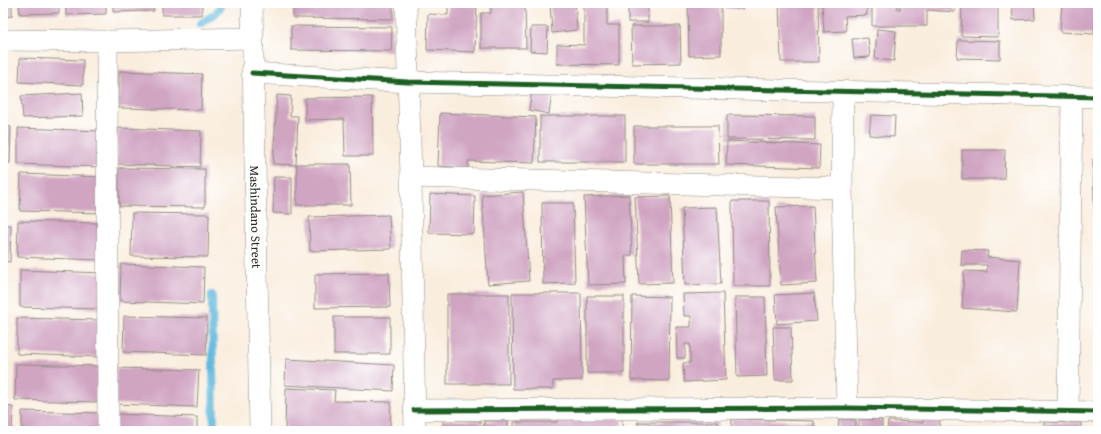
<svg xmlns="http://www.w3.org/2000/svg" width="1101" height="434" viewBox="0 0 1101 434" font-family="'Gentium Book Plus',serif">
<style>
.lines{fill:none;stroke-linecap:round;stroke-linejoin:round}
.stream{stroke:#61b9de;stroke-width:8}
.building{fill:#d0a5c2}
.minor-casing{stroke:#928c84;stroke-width:22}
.minor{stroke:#fff;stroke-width:21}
.cycleway-casing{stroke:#fff;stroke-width:8}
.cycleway{stroke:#1b5e20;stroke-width:5}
.labels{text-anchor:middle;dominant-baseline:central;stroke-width:4;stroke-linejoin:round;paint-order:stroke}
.street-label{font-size:13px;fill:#2b2b2b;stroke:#fff}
</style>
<rect width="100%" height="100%" fill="#fff"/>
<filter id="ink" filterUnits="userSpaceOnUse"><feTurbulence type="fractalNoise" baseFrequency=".025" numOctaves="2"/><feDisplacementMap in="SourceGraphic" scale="8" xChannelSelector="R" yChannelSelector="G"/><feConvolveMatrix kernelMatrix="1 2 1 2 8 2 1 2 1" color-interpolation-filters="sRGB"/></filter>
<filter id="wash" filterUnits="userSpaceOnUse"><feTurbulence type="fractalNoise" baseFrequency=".012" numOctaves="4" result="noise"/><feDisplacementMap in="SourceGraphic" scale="16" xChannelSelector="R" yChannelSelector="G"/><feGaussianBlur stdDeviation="0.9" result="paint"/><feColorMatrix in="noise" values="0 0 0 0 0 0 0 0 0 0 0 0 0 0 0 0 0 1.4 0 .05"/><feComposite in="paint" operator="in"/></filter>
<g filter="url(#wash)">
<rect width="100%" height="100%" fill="#f9eddd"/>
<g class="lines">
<!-- stream -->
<g class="stream">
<path d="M200,24L216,13L223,3"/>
<path d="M212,295L214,431"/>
</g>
</g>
<g id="blocks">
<!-- building -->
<g class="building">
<path d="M3,3H12V16L3,17Z"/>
<path d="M19,3H59V13L20,14Z"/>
<path d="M66,3H106V14L66,15Z"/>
<path d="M113,3H153L154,11L113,12Z"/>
<rect x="162" y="3" width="40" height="12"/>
<path d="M293,3H393V19L293,18Z"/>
<path d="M448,3H477L475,52L427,50L428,14L448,15Z"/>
<path d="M491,3H525L526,48H481V13H491Z"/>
<path d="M550,3H575L577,30L552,33Z"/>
<path d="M584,3H607V25H619V65L557,64V44L584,45Z"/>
<rect x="628" y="3" width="20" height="19"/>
<path d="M688,3H721V55L689,56Z"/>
<path d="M724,3H743V9L724,8Z"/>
<path d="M779,3H818L819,62H781Z"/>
<path d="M822,3H866L867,15L845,16L846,31L824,32Z"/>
<path d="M872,3H897V9H900V3H955V12L927,10V26H872Z"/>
<path d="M962,3H998V37L961,36Z"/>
<path d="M1012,3H1034L1035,19L1013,20Z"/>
<path d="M1062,3H1096L1094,34L1060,32Z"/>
<path d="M291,26L392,27L391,51L291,50Z"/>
<path d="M631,26H680L681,63L632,64Z"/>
<path d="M531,27H548L547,52L530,51Z"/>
<path d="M877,29L896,31L894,61L875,59Z"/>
<path d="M868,38L870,57L854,58L852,39Z"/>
<path d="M958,40L1000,41V59L957,58Z"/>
<path d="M20,58L83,60V85L19,82Z"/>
<path d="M119,71L202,74L201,110L119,108Z"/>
<path d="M532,90L552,93L549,114L529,110Z"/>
<path d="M82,93L83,116L23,118L21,96Z"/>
<path d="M277,95L291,96L290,116H298L296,165L273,164Z"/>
<path d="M372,97L373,156H345L344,119L305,120V98Z"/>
<path d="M440,113L536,117L534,163L468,161V168L438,166Z"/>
<path d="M727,115L815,116V140L727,139Z"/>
<path d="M871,115L895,116L894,137L869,135Z"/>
<rect x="540" y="116" width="85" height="46"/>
<path d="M3,126L11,127L10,163H3Z"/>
<path d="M634,126H718L719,164H634Z"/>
<path d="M18,128L101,131L100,167L18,164Z"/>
<path d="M118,128L201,131L200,167L117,164Z"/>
<path d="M727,141L820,145L819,168L726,165Z"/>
<path d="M962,150H1005L1004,179H962Z"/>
<path d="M1093,159H1098V240H1095Z"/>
<path d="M297,164H350L351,205H297Z"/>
<path d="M119,168L205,169V207L119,206Z"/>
<path d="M21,174L104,177L103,213L20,211Z"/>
<path d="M3,177H6L5,213H3Z"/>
<path d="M274,177H292V214L273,213Z"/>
<path d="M523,192L529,281L488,284L482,195Z"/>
<path d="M430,194L475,196L474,234L429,233Z"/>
<path d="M629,195L632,255L625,256L626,284L588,285L584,197Z"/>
<path d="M670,196L673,283L639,284L635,197Z"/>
<path d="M732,201H769L770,286H733Z"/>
<path d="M542,203H573L575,283L543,284Z"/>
<path d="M813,206L817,283L781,285L776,207Z"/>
<path d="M717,207L721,284L685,285L682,208Z"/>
<path d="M132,213L209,214L208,257L131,256Z"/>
<path d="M389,215L391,249L310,251L309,217Z"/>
<path d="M18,221L101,223L100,260L17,257Z"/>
<path d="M3,225H11L10,262L3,261Z"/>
<path d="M962,250L988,251L987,257L1020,260L1017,312L962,308L964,271L987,272V265H961Z"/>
<path d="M121,264L204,267L203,304L120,301Z"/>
<path d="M20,270L103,273L102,309L20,307Z"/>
<path d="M389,273L390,307L315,308V274Z"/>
<path d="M512,293H581L582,380L553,381V389H513Z"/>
<path d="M723,293L726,380L684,382L683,363H690V344H685V358H677L676,327H691V316H684L683,294Z"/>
<path d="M814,293L817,321L777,324L775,295Z"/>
<rect x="447" y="294" width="62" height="90"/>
<rect x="587" y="296" width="37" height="77"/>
<path d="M632,296L670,297L669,381L631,380Z"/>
<path d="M735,297H765L767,376L737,377Z"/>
<path d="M124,316L207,318L206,355L123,352Z"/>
<rect x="334" y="317" width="56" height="37"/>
<path d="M17,318L101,320L100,357L17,354Z"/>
<path d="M773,327H791L793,380H775Z"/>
<path d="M1097,354H1098V378H1095Z"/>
<path d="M286,359L394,365L393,391L285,385Z"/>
<path d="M16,364L99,366L98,402L15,400Z"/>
<path d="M116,368L199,370L197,407L115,404Z"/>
<path d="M286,388L335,390L334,401L391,402L390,431H285Z"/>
<path d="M3,406L13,407L12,431H3Z"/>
<path d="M22,411L102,413V431H22Z"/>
<path d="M114,414L197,417V431H114Z"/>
<path d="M558,418L622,419V431H514V422H557Z"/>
<path d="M732,419L814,421V431H731Z"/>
<path d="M839,419L856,420V431H838Z"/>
<path d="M859,419L882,420V431H859Z"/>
<path d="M923,419H940L939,431H887L888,421L923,422Z"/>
<path d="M443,420L480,421V431H443Z"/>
<rect x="484" y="421" width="24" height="10"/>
<rect x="638" y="422" width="80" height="9"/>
<path d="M1044,422L1081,423V431H1044Z"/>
<path d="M944,428L968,429V431H944Z"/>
</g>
</g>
</g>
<g filter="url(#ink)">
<use href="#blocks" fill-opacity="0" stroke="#928c84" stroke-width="1"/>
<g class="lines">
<defs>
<g id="minor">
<path id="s1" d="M252,3L260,431"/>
<path d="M406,3L411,177L415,431"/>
<path d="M3,40L107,41L252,38"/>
<path d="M107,41L108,431"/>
<path d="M252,73L408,82L1098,97"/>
<path d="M843,92L842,188L847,408"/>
<path d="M411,177L842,188"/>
<path d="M414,410L847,408L1098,412"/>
<path d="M1068,412L1072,97"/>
</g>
</defs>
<!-- minor casing -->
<use href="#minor" class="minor-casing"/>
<!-- minor -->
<use href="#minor" class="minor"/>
<defs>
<g id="cycleway">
<path d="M252,73L408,82L1098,97"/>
<path d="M414,410L847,408L1098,412"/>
</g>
</defs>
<!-- cycleway casing -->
<use href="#cycleway" class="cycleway-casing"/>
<!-- cycleway -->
<use href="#cycleway" class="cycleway"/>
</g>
</g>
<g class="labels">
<!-- street labels -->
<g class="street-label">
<text stroke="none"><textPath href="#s1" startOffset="214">Mashindano Street</textPath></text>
</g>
</g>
<!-- margin -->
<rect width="1101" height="434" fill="none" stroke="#fff" stroke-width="16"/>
</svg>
